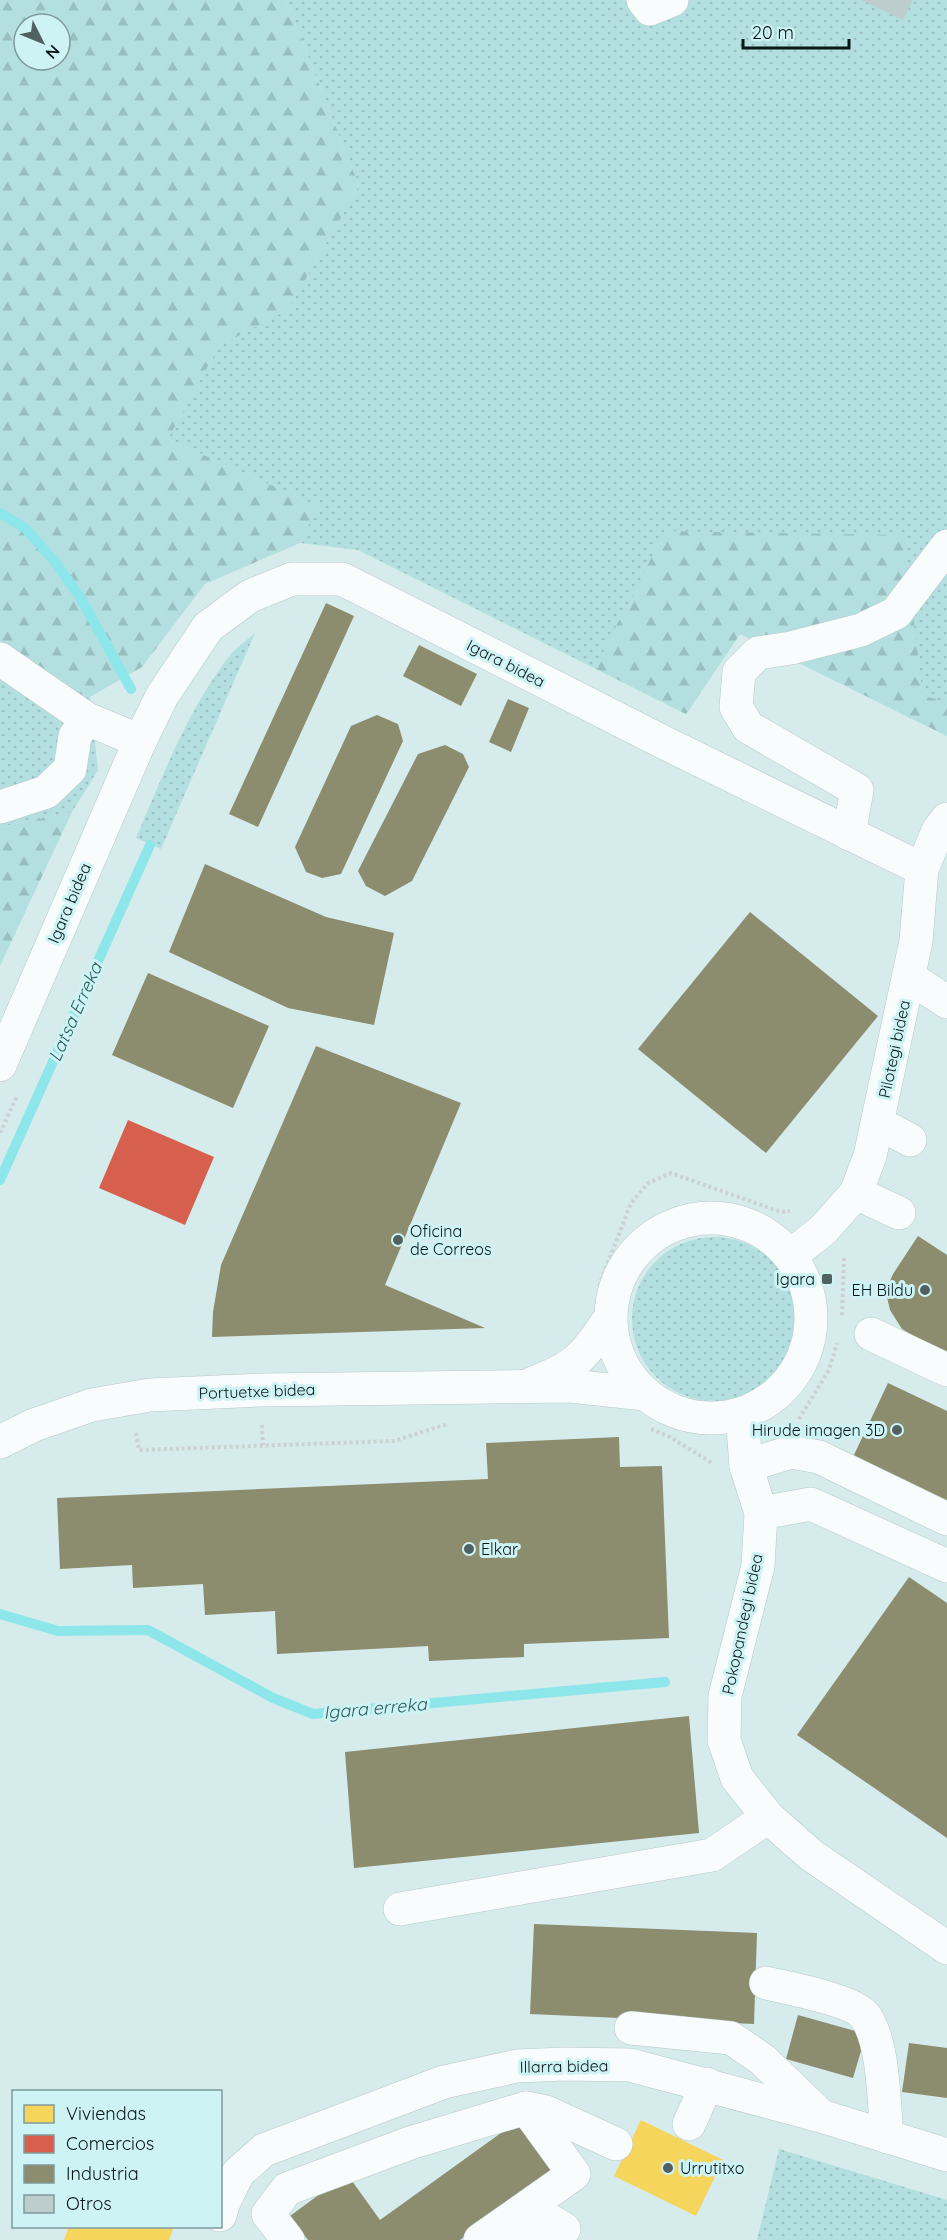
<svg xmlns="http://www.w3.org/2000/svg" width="947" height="2240" viewBox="0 0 947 2240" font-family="Quicksand,sans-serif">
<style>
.grass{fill:url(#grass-dots)}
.forest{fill:url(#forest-firs);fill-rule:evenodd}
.homes{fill:#f6d55c}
.shops{fill:#d6604d}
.industry{fill:#8c8c6e}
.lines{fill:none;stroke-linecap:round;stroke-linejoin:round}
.stream{stroke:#8de6e9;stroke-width:10}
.building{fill:#bdcdce}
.minor-casing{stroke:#b7c8c8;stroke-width:34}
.path{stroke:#cbd1d1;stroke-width:4;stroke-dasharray:3 3;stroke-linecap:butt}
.minor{stroke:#f9fcfc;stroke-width:33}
.poi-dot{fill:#516162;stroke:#cef3f4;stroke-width:2}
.labels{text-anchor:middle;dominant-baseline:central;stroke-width:6;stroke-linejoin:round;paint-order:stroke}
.street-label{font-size:16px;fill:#091617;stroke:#cef3f4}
.poi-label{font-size:16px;fill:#091617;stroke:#cef3f4;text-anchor:start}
.water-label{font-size:18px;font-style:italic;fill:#2b5e60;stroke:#cef3f4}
</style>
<defs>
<pattern id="grass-dots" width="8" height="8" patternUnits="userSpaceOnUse" patternTransform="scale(1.5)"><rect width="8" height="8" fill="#b3dfe1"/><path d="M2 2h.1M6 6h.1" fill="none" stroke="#99bfc0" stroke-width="1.8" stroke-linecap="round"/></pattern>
<pattern id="forest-firs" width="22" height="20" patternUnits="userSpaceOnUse" patternTransform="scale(1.5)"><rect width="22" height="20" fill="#b3dfe1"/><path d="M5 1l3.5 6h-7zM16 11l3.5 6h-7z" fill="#99bfc0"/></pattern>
</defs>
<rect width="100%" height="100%" fill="#d6ebec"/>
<!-- grass -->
<g class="grass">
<path d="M286,0H947V736L740,634L686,714L358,550L300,543L317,506L168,439L219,346L288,309L359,186Z"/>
<path d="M255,633L161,849L136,838C163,775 188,709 231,654C238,646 248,639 255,633Z"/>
<path d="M0,643L90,697L98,770L72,812L0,827Z"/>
<circle cx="714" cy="1319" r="82"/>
<path d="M779,2149L947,2200V2240H757Z"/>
</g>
<!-- forest -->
<g class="forest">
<path d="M0,0H286L359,186L288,310L219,346L168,439L318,506L300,543L205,584L142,667L90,697L0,643ZM24,24H60V60H24Z"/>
<path d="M664,531L903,535L923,696L947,702V736L740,634L686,714L597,669L606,644L634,594Z"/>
<path d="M72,812L0,966V827Z"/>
</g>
<!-- homes -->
<g class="homes">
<path d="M641,2120L723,2160L696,2216L614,2176Z"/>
<path d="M69,2226H174L169,2240H64Z"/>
</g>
<!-- shops -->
<path class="shops" d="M128,1120L214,1157L185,1225L99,1188Z"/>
<!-- industry -->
<g class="industry">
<path d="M326,603L354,616L258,827L229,814Z"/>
<path d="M419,645L477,674L461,706L403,676Z"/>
<path d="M508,699L529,708L511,752L489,742Z"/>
<path d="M377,715L398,724L403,741L341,874L322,878L306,872L295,847L351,726Z"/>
<path d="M445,745L463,754L469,767L412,881L385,896L366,886L358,871L418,754Z"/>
<path d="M205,864L326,917L394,933L374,1025L288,1008L169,952Z"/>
<path d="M750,912L878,1016L766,1153L638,1049Z"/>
<path d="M148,973L269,1026L233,1108L112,1055Z"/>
<path d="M316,1046L461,1103L385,1285L485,1328L212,1337L213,1312L221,1265Z"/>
<path d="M918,1236L947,1255V1355L902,1329L890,1310L887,1297L888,1286L893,1274Z"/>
<path d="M888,1383L947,1411V1501L853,1457Z"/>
<path d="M619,1437L620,1467L662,1466L669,1638L524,1644V1657L429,1661L428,1646L277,1654L275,1611L205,1615L203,1584L133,1588L132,1565L60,1569L57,1498L488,1479L486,1443Z"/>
<path d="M909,1577L947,1603V1838L797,1735Z"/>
<path d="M689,1716L699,1833L354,1868L345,1752Z"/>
<path d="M534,1924L757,1933L754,2024L530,2014Z"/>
<path d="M798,2015L866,2034L853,2078L786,2059Z"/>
<path d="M909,2043L947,2048V2098L902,2092Z"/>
<path d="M522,2118L559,2169L460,2240H308L290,2216L347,2174L380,2220Z"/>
</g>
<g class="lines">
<!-- stream -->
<g class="stream">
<path d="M0,513L25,528L55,562L80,597L131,689"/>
<path d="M0,1180L150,845"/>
<path d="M0,1614L58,1631L148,1630L273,1698L313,1714L665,1682"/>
</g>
</g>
<!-- building -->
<path class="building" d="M861,0H913L903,20Z"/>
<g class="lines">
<defs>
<g id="minor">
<path d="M643,0L650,9L672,0"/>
<path d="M0,659L87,719L140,741"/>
<path d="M0,807L46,792L70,769L75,736L87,719"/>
<path d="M849,834L857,790L748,727L736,707L739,672L758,653L791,648L861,630L896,613L947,546"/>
<path d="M909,977L947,1002"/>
<path d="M0,1065L140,741L162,696L208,627L250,596L292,579H342L665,743L922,869"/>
<path d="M878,1123L910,1140"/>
<path d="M856,1193L899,1213"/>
<circle cx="711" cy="1318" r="100"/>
<path d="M790,1256L823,1230L856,1193L870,1156L916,941L922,869L938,831L947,819"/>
<path d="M871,1334L947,1370"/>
<path d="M533,1383C577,1367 584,1356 610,1318"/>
<path d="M742,1414L746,1466L761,1513L758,1566L725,1696L724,1740L737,1778L768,1817L811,1855L947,1948"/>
<path d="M0,1442L34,1425L92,1405L150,1395L262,1390L570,1386L645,1394"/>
<path d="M746,1466L791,1452L819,1457L947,1519"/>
<path d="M761,1513L811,1504L947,1566"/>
<path d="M400,1909L712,1855L768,1817"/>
<path d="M766,1983C787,1988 853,2000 865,2016C884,2041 884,2105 887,2137"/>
<path d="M631,2028L731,2038L763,2060L819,2114"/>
<path d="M526,2108L546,2112L616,2144"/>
<path d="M689,2124L707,2084"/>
<path d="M220,2215L223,2204L238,2173L264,2150L444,2082L517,2066L564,2064L630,2065L821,2116L947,2155"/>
<path d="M288,2240L268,2214L287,2189L410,2143L526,2108L574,2174L480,2240"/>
<path d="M521,2240L549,2220L564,2229"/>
</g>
</defs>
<!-- minor casing -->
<use href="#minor" class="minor-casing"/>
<!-- path -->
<g class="path">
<path d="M0,1133L17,1096"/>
<path d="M599,1286L631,1203L648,1183L671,1173L781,1212L790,1211"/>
<path d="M842,1315L844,1257"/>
<path d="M799,1419L829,1370L837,1343"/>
<path d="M262,1425L263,1445"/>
<path d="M651,1429L670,1437L712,1463"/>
<path d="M136,1433L139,1450L394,1441L447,1424"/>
</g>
<!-- minor -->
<use href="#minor" class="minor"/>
</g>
<!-- markers -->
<g class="poi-dot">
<circle cx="398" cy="1240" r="6"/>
<rect x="821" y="1273" width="12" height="12" rx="3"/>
<circle cx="925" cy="1290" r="6"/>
<circle cx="897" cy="1430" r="6"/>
<circle cx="469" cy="1549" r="6"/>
<circle cx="668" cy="2168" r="6"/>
</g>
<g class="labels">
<!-- street labels -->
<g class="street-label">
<text transform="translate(506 663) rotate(27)">Igara bidea</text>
<text transform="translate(69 903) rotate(-67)">Igara bidea</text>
<text transform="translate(894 1049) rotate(-78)">Pilotegi bidea</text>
<text transform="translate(257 1391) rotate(-2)">Portuetxe bidea</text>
<text transform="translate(742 1624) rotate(-78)">Pokopandegi bidea</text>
<text transform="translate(564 2066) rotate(-1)">Illarra bidea</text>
</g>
<!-- poi labels -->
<g class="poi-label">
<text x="410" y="1231">Oficina<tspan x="410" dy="18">de Correos</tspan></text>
<text x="815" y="1279" text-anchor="end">Igara</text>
<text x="913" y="1290" text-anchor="end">EH Bildu</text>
<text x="885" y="1430" text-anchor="end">Hirude imagen 3D</text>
<text x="481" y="1549">Elkar</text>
<text x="680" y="2168">Urrutitxo</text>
</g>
<!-- water labels -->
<g class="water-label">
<text transform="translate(75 1012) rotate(-66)">Latsa Erreka</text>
<text transform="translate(375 1708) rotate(-5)">Igara erreka</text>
</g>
</g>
<!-- legend -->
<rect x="12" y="2090" width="210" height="138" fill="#cef3f4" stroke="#7f9b9c" stroke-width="1.5"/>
<rect x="24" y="2105" width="30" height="18" fill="#f6d55c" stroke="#7f9b9c" stroke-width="1.5"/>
<text x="66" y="2120" font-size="18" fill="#091617">Viviendas</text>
<rect x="24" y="2135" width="30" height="18" fill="#d6604d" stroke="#7f9b9c" stroke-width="1.5"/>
<text x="66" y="2150" font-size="18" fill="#091617">Comercios</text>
<rect x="24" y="2165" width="30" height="18" fill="#8c8c6e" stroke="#7f9b9c" stroke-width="1.5"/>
<text x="66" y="2180" font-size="18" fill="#091617">Industria</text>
<rect x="24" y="2195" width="30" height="18" fill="#bdcdce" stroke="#7f9b9c" stroke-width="1.5"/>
<text x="66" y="2210" font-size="18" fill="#091617">Otros</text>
<!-- north arrow -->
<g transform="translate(42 42) rotate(133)"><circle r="28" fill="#cef3f4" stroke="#7f9b9c" stroke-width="1.5"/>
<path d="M0-4.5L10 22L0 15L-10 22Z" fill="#516162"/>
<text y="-9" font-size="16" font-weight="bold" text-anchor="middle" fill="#091617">N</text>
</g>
<!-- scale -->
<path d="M743 39v9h106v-9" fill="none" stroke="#091617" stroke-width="3"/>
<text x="752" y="39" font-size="18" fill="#091617" stroke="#cef3f4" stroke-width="4.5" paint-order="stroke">20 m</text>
</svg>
